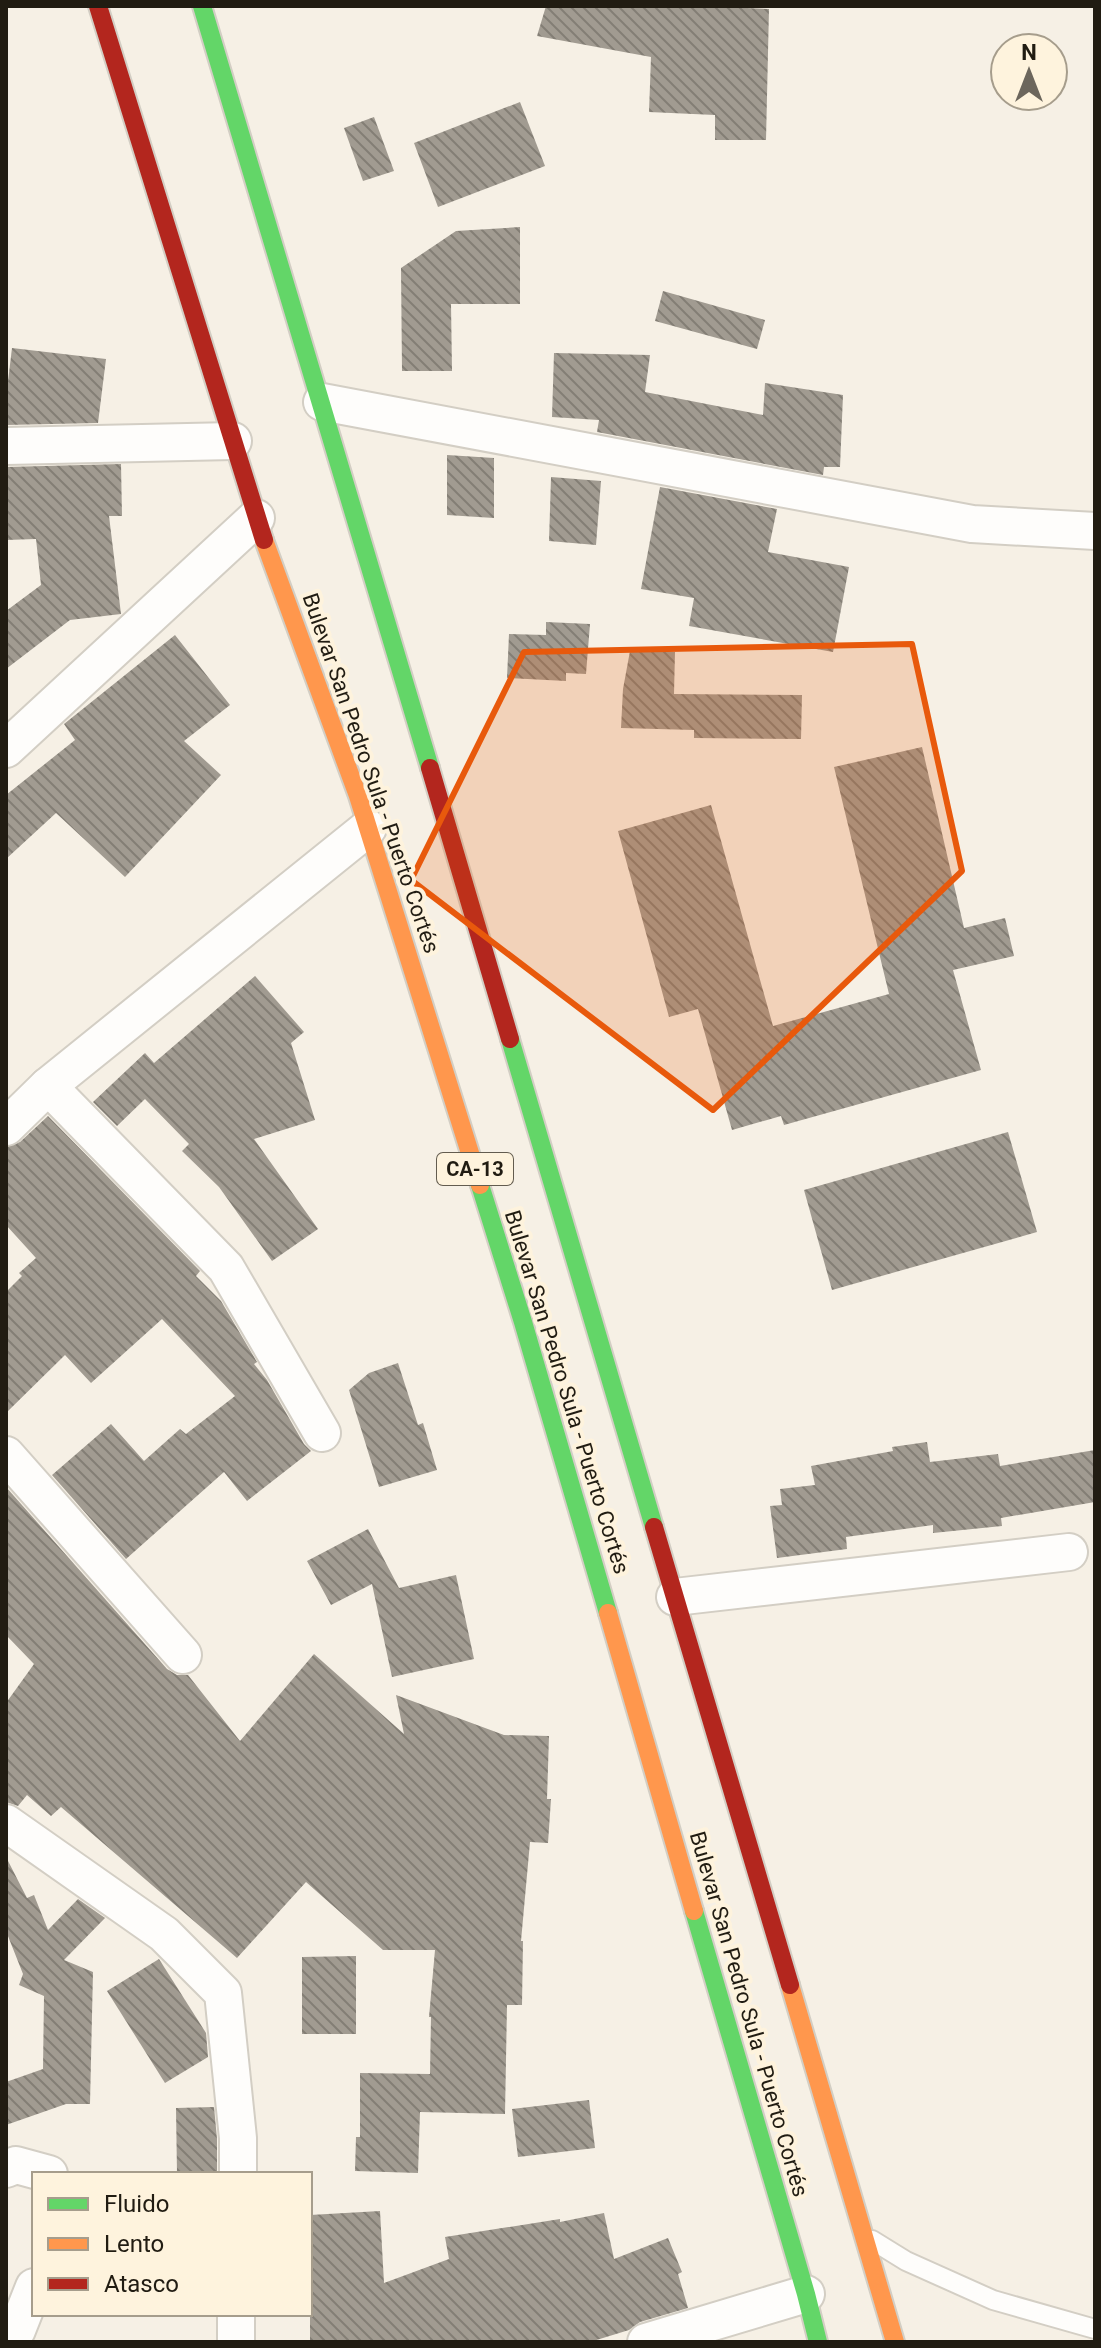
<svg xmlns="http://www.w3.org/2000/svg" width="1101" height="2348" viewBox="0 0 1101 2348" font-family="Roboto,sans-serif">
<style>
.building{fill:url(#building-back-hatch)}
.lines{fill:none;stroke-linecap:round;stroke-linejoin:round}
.lane-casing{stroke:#d3cec4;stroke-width:22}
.street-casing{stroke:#d3cec4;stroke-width:40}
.fast-casing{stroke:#d3cec4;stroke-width:22}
.slow-casing{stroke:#d3cec4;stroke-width:22}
.jam-casing{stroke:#d3cec4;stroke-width:22}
.lane{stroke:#fefdfb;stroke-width:18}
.street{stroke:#fefdfb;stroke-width:36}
.fast{stroke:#63d668;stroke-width:18}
.slow{stroke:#ff974d;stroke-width:18}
.jam{stroke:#b3261e;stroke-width:18}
.marked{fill:#e8590c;fill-opacity:0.2;stroke:#e8590c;stroke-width:6;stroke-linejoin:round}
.labels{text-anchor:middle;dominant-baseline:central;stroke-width:8;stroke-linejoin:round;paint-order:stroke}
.shield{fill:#fef3dd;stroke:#635c4f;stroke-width:2}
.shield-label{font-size:20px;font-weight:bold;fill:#211c12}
.street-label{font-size:22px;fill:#211c12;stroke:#fef3dd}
</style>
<defs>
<pattern id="building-back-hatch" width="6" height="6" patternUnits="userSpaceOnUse" patternTransform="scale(2)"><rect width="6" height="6" fill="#a19b91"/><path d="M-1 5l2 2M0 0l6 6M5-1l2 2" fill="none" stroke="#837e75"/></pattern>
</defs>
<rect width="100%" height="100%" fill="#f6f0e5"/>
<!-- building -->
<g class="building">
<path d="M546,6H701L769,9L766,140H715V115L649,112L651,57L537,36Z"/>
<path d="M520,102L545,166L438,207L414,143Z"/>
<path d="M374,117L394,171L363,181L344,128Z"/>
<path d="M520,227V304H451L452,371H402L401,268L456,231Z"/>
<path d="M663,291L765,320L757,349L655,321Z"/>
<path d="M12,348L106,359L98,423L6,425V398Z"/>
<path d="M554,353L650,355L645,392L763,415L765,383L843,395L840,467H824L823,475L597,432L599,420L552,417Z"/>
<path d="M447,455L494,458V518L447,515Z"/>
<path d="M121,464L122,516H109L121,614L70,620L6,669V611L41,585L36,539L6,540V467Z"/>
<path d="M551,477L601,481L596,545L549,541Z"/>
<path d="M660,487L777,509L768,552L849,567L833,652L689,626L694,598L641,589Z"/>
<path d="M546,622L590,624L586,674L566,673V681L507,678L509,634L546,635Z"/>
<path d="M175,635L230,705L184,741L221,775L125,877L56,813L6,859V795L75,740L64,724Z"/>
<path d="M630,651L675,652L674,694L802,695L801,739L694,738V730L621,728L623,689Z"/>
<path d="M922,747L964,928L1005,918L1014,956L953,970L981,1070L784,1125L781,1116L732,1130L698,1009L669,1017L618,831L711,805L773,1026L889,994L834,767Z"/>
<path d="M255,976L304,1032L291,1043L315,1120L254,1139L318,1229L272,1261L219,1187L182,1151L189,1144L145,1099L117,1126L93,1102L145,1053L154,1063Z"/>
<path d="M48,1116L200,1271L196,1276L221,1301L257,1362L254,1364L267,1380L304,1444L311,1451L247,1501L224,1472L126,1559L52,1475L111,1424L144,1461L180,1429L186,1434L235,1396L162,1319L91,1383L65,1355L6,1413V1292L22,1276L19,1273L36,1258L6,1225V1147L20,1142Z"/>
<path d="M1008,1132L1037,1232L832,1290L804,1190Z"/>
<path d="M398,1363L418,1425L423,1423L437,1470L379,1487L349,1390L369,1373Z"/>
<path d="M927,1442L930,1462L998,1454L1000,1466L1095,1450V1502L1001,1518L1002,1526L933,1533V1525L846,1537L847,1549L777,1558L770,1506L782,1505L780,1489L815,1485L811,1466L893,1451L892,1447Z"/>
<path d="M6,1487L167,1669L177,1675H188L240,1741L314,1654L404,1734L396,1695L504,1735L549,1736L547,1799H551L548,1843L530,1842L521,1941H523L522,2005H507L505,2114L420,2112L418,2173L355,2171L356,2137H360V2073L430,2074L431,2017H429L435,1950H383L306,1882L237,1958L61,1807L51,1816L27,1795L18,1806L6,1802V1703L34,1664L6,1635Z"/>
<path d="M368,1529L399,1588L456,1575L474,1659L392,1677L372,1584L331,1605L307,1561Z"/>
<path d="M6,1857L27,1898L34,1895L48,1930L78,1899L105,1918L64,1960L93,1972L90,2104H66L6,2125V2082L43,2069L44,1996L19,1985L23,1974L6,1931Z"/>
<path d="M356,1956V2034H302V1957Z"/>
<path d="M159,1959L206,2033L208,2057L165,2083L107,1991Z"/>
<path d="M589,2100L595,2148L518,2157L512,2109Z"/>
<path d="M214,2107L217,2139V2174H177L176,2108Z"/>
<path d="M380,2211L384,2283L449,2259L445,2237L560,2219V2222L604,2213L614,2259L668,2238L682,2272L678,2274L688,2308L640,2322L629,2330L590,2342H310V2215Z"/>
</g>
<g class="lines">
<defs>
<path id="lane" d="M872,2240L906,2261L993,2300L1095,2329"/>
<g id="street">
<path d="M322,402L972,524L1095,531"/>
<path d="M6,446L233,441"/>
<path d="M6,749L256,518"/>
<path d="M48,1086L226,1268L322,1433"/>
<path d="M6,1127L48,1086L368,828"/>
<path d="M6,1455L183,1655"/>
<path d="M675,1597L1069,1552"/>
<path d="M6,1823L164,1934L223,1993L238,2138V2174"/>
<path d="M6,2169L16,2165L49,2174"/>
<path d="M9,2342L17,2330L34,2287"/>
<path d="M236,2342V2314"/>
<path d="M646,2342L806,2294"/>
</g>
<g id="fast">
<path d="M202,6L430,768"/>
<path d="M510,1039L654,1527"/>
<path d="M480,1185L523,1322L608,1613"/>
<path d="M694,1911L806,2294L818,2342"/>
</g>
<g id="slow">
<path d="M264,540L358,796L480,1185"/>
<path d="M608,1613L694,1911"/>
<path d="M790,1985L895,2342"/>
</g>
<g id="jam">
<path d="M98,6L264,540"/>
<path d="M430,768L510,1039"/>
<path d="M654,1527L790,1985"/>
</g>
</defs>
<!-- lane casing -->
<use href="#lane" class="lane-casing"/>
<!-- street casing -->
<use href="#street" class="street-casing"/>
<!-- fast casing -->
<use href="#fast" class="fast-casing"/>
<!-- slow casing -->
<use href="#slow" class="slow-casing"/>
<!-- jam casing -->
<use href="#jam" class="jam-casing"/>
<!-- lane -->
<use href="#lane" class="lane"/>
<!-- street -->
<use href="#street" class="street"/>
<!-- fast -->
<use href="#fast" class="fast"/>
<!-- slow -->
<use href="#slow" class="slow"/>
<!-- jam -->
<use href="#jam" class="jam"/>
</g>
<!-- marked area -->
<path class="marked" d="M912,644L962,871L713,1110L411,880L524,652Z"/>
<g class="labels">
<!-- shield labels -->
<rect class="shield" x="437" y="1153" width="76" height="32" rx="6"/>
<g class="shield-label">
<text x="475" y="1169">CA-13</text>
</g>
<!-- street labels -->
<g class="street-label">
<text transform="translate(371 773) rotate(71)">Bulevar San Pedro Sula - Puerto Cortés</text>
<text transform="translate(567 1392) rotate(73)">Bulevar San Pedro Sula - Puerto Cortés</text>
<text transform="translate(749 2014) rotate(74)">Bulevar San Pedro Sula - Puerto Cortés</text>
</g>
</g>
<!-- border -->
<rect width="1101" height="2348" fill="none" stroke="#211c12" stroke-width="16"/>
<!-- legend -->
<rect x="32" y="2172" width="280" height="144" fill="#fef3dd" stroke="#a69d8c" stroke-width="2"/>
<rect x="48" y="2198" width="40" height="12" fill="#63d668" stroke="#a69d8c" stroke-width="2"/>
<text x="104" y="2212" font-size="24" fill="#211c12">Fluido</text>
<rect x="48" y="2238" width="40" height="12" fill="#ff974d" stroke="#a69d8c" stroke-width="2"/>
<text x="104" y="2252" font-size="24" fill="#211c12">Lento</text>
<rect x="48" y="2278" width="40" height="12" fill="#b3261e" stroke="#a69d8c" stroke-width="2"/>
<text x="104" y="2292" font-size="24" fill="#211c12">Atasco</text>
<!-- north arrow -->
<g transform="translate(1029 72)"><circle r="38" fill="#fef3dd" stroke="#a69d8c" stroke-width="2"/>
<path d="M0-6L14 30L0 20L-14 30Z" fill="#6c665c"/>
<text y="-12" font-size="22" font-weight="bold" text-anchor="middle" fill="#211c12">N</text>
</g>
</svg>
